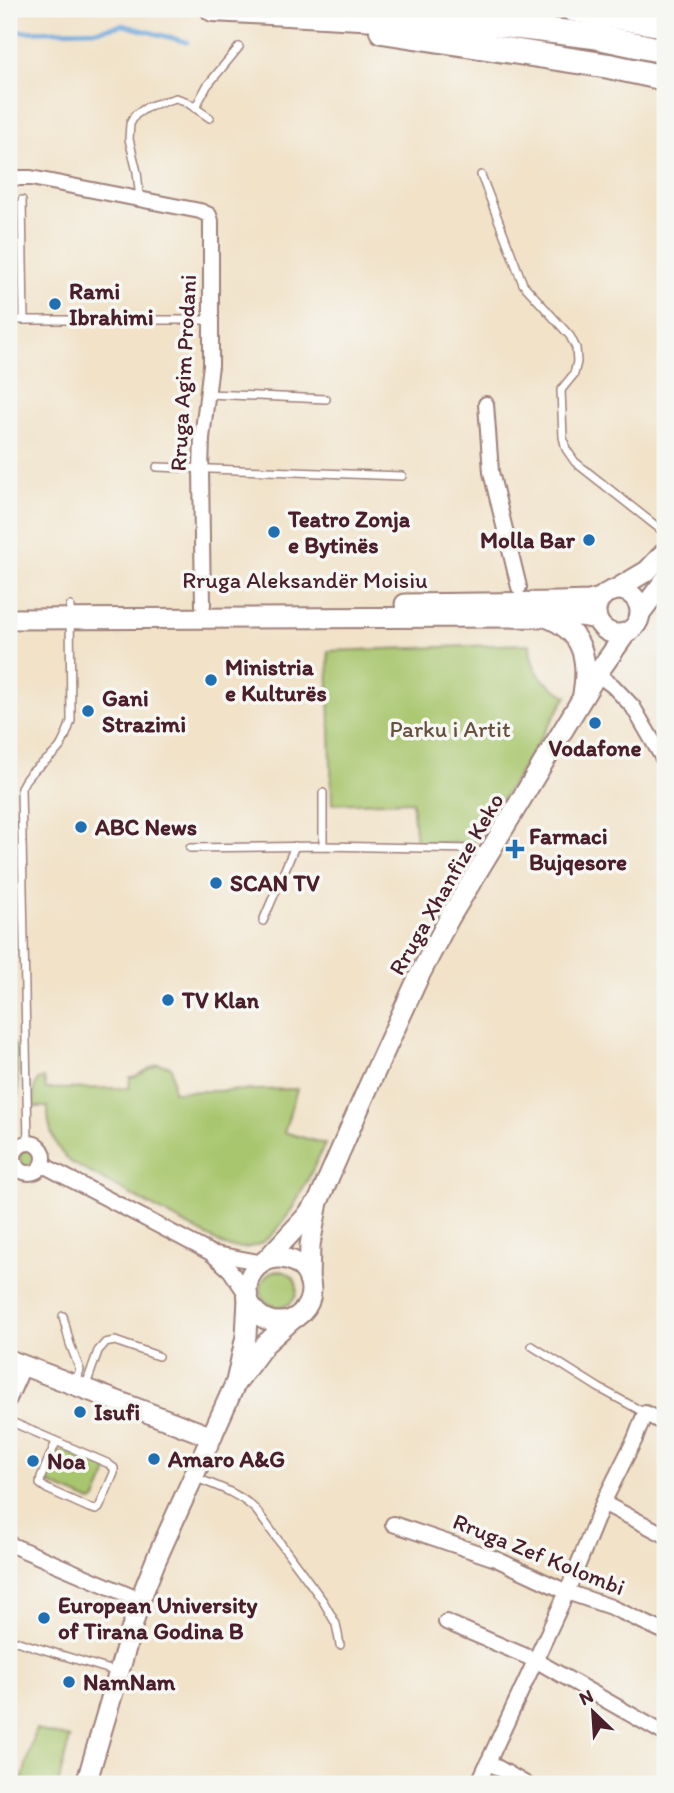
<svg xmlns="http://www.w3.org/2000/svg" width="674" height="1793" viewBox="0 0 674 1793" font-family="Itim,sans-serif">
<style>
.green{fill:#a8c66d;stroke:#79724c;stroke-width:2}
.lines{fill:none;stroke-linecap:round;stroke-linejoin:round}
.stream{stroke:#6ba7dc;stroke-width:4.5}
.lane-casing{stroke:#9e807a;stroke-width:10}
.street-casing{stroke:#9e807a;stroke-width:18}
.secondary-casing{stroke:#9e807a;stroke-width:23}
.highway-casing{stroke:#9e807a;stroke-width:28}
.lane{stroke:#fff;stroke-width:7}
.street{stroke:#fff;stroke-width:14}
.secondary{stroke:#fff;stroke-width:19}
.highway{stroke:#fff;stroke-width:24}
.poi-dot{fill:#1f6fb2;stroke:#f6f6f2;stroke-width:2.5}
.labels{text-anchor:middle;dominant-baseline:central;stroke-width:7;stroke-linejoin:round;paint-order:stroke}
.poi-label{font-size:23px;font-weight:bold;fill:#4a1f2b;stroke:#f6f6f2;text-anchor:start}
.street-label{font-size:23px;fill:#4a1f2b;stroke:#f6f6f2}
.park-label{font-size:23px;fill:#66513f;stroke:#f6f6f2}
</style>
<rect width="100%" height="100%" fill="#f6f6f2"/>
<filter id="ink" filterUnits="userSpaceOnUse"><feTurbulence type="fractalNoise" baseFrequency=".0143" numOctaves="2"/><feDisplacementMap in="SourceGraphic" scale="14" xChannelSelector="R" yChannelSelector="G"/><feConvolveMatrix kernelMatrix="1 2 1 2 8 2 1 2 1" color-interpolation-filters="sRGB"/></filter>
<filter id="wash" filterUnits="userSpaceOnUse"><feTurbulence type="fractalNoise" baseFrequency=".00686" numOctaves="4" result="noise"/><feDisplacementMap in="SourceGraphic" scale="28" xChannelSelector="R" yChannelSelector="G"/><feGaussianBlur stdDeviation="1.57" result="paint"/><feColorMatrix in="noise" values="0 0 0 0 0 0 0 0 0 0 0 0 0 0 0 0 0 1.4 0 .05"/><feComposite in="paint" operator="in"/></filter>
<g filter="url(#wash)">
<rect width="100%" height="100%" fill="#f1e2c8"/>
<!-- green -->
<g class="green">
<path d="M530,644C530,672 544,683 567,696L475,843H416L412,801L332,804L328,651Z"/>
<path d="M10,1043L14,1044L17,1048L18,1095H13L14,1110L9,1120Z"/>
<path d="M158,1064L170,1066L172,1069L173,1092L297,1089L284,1132L325,1144C310,1173 288,1230 259,1244C249,1249 238,1248 227,1247L72,1163C55,1150 47,1127 48,1107H34V1088L38,1080L44,1078L46,1089L129,1088L130,1077C139,1077 148,1068 158,1064Z"/>
<circle cx="29" cy="1158" r="9"/>
<circle cx="279" cy="1289" r="18"/>
<path d="M64,1450L106,1467L108,1472L96,1499L92,1502L49,1484L46,1478L57,1453Z"/>
<path d="M36,1729L70,1738L58,1784H21Z"/>
</g>
<g class="lines">
<!-- stream -->
<path class="stream" d="M9,32L99,30L123,25L187,42"/>
</g>
</g>
<g filter="url(#ink)">
<g class="lines">
<defs>
<g id="lane">
<path d="M195,108L207,86L239,47"/>
<path d="M481,175L523,284L570,336L576,348L577,362L574,374L561,390L563,437L566,449L575,462L665,533"/>
<path d="M140,199L137,172L129,139L130,124L135,115L149,106L176,98L185,101L210,118"/>
<path d="M22,200L24,320"/>
<path d="M9,320H211"/>
<path d="M208,394L326,399"/>
<path d="M157,467L402,476"/>
<path d="M323,793V846"/>
<path d="M190,848L323,846L472,849L486,854"/>
<path d="M263,921L295,846"/>
<path d="M9,1142L19,1147"/>
<path d="M28,1143L21,788C29,768 48,763 60,747C65,739 68,730 71,721L70,606"/>
<path d="M9,1153L14,1156"/>
<path d="M63,1316L70,1344L80,1370L74,1384"/>
<path d="M532,1346L599,1388L645,1413"/>
<path d="M85,1388L98,1351L105,1343L115,1341L158,1356"/>
<path d="M9,1421L107,1463L114,1468V1473L99,1508L96,1510L89,1508L47,1489L40,1484L41,1477L56,1442"/>
<path d="M194,1477C216,1486 239,1493 256,1510L323,1601L336,1624L340,1645"/>
<path d="M9,1639L117,1672"/>
</g>
<g id="street">
<path d="M9,178H31L200,211L209,215L211,221V365L202,438L201,470L203,605"/>
<path d="M486,404L491,472L519,587"/>
<path d="M597,674L613,686L633,707L665,762"/>
<circle cx="29" cy="1158" r="15"/>
<path d="M43,1165L211,1253L263,1263"/>
<path d="M212,1254L230,1270L247,1295"/>
<path d="M9,1399L24,1365"/>
<path d="M603,1503L665,1535"/>
<path d="M393,1524L496,1559L567,1592L611,1607L665,1632"/>
<path d="M9,1544L140,1600"/>
<path d="M446,1622L535,1660L665,1734"/>
<path d="M488,1762L526,1784"/>
<path d="M478,1784L567,1592L603,1503L635,1439L645,1413L665,1424"/>
</g>
<g id="secondary">
<circle cx="618" cy="612" r="22"/>
<path d="M613,591L647,571L665,552"/>
<path d="M405,604L559,602L589,601L601,598"/>
<path d="M641,612L665,580"/>
<path d="M547,617L580,616L597,619"/>
<path d="M9,619L546,617C583,631 589,658 583,694"/>
<circle cx="279" cy="1290" r="32"/>
<path d="M265,1261L304,1219L315,1205"/>
<path d="M309,1281L310,1245L318,1202L370,1083L419,976L450,917L597,674L626,633"/>
<path d="M9,1360L212,1437"/>
<path d="M239,1379L265,1344L293,1319"/>
<path d="M86,1784L140,1600L156,1560L236,1382L246,1336L248,1299"/>
</g>
<g id="highway">
<path d="M213,9L503,25L594,36L665,51"/>
<path d="M573,9L665,25"/>
<path d="M382,31L609,66L665,78"/>
</g>
</defs>
<!-- lane casing -->
<use href="#lane" class="lane-casing"/>
<!-- street casing -->
<use href="#street" class="street-casing"/>
<!-- secondary casing -->
<use href="#secondary" class="secondary-casing"/>
<!-- highway casing -->
<use href="#highway" class="highway-casing"/>
<!-- lane -->
<use href="#lane" class="lane"/>
<!-- street -->
<use href="#street" class="street"/>
<!-- secondary -->
<use href="#secondary" class="secondary"/>
<!-- highway -->
<use href="#highway" class="highway"/>
</g>
</g>
<!-- markers -->
<g class="poi-dot">
<circle cx="55" cy="304" r="7"/>
<circle cx="274" cy="532" r="7"/>
<circle cx="589" cy="540" r="7"/>
<circle cx="211" cy="680" r="7"/>
<circle cx="88" cy="711" r="7"/>
<circle cx="595" cy="723" r="7"/>
<circle cx="81" cy="827" r="7"/>
<path d="M511.5 838.5h7v7h7v7h-7v7h-7v-7h-7v-7h7z"/>
<circle cx="216" cy="883" r="7"/>
<circle cx="168" cy="1000" r="7"/>
<circle cx="80" cy="1412" r="7"/>
<circle cx="154" cy="1459" r="7"/>
<circle cx="33" cy="1461" r="7"/>
<circle cx="44" cy="1618" r="7"/>
<circle cx="69" cy="1682" r="7"/>
</g>
<g class="labels">
<!-- poi labels -->
<g class="poi-label">
<text x="69" y="291">Rami<tspan x="69" dy="26">Ibrahimi</tspan></text>
<text x="288" y="519">Teatro Zonja<tspan x="288" dy="26">e Bytinës</tspan></text>
<text x="575" y="540" text-anchor="end">Molla Bar</text>
<text x="225" y="667">Ministria<tspan x="225" dy="26">e Kulturës</tspan></text>
<text x="102" y="698">Gani<tspan x="102" dy="26">Strazimi</tspan></text>
<text x="595" y="748" text-anchor="middle">Vodafone</text>
<text x="95" y="827">ABC News</text>
<text x="529" y="836">Farmaci<tspan x="529" dy="26">Bujqesore</tspan></text>
<text x="230" y="883">SCAN TV</text>
<text x="182" y="1000">TV Klan</text>
<text x="94" y="1412">Isufi</text>
<text x="168" y="1459">Amaro A&amp;G</text>
<text x="47" y="1461">Noa</text>
<text x="58" y="1605">European University<tspan x="58" dy="26">of Tirana Godina B</tspan></text>
<text x="83" y="1682">NamNam</text>
</g>
<!-- street labels -->
<g class="street-label">
<text transform="translate(183 373) rotate(-87)">Rruga Agim Prodani</text>
<text x="305" y="580">Rruga Aleksandër Moisiu</text>
<text transform="translate(446 884) rotate(-60)">Rruga Xhanfize Keko</text>
<text transform="translate(539 1554) rotate(22)">Rruga Zef Kolombi</text>
</g>
<!-- park labels -->
<g class="park-label">
<text x="450" y="729">Parku i Artit</text>
</g>
</g>
<!-- margin -->
<rect width="674" height="1793" fill="none" stroke="#f6f6f2" stroke-width="35"/>
<!-- north arrow -->
<g transform="translate(593 1712) rotate(335)" stroke="#f6f6f2" stroke-width="5" paint-order="stroke">
<path d="M0-5L12 26L0 18L-12 26Z" fill="#4a1f2b"/>
<text y="-10" font-size="19" font-weight="bold" text-anchor="middle" fill="#4a1f2b">N</text>
</g>
</svg>
